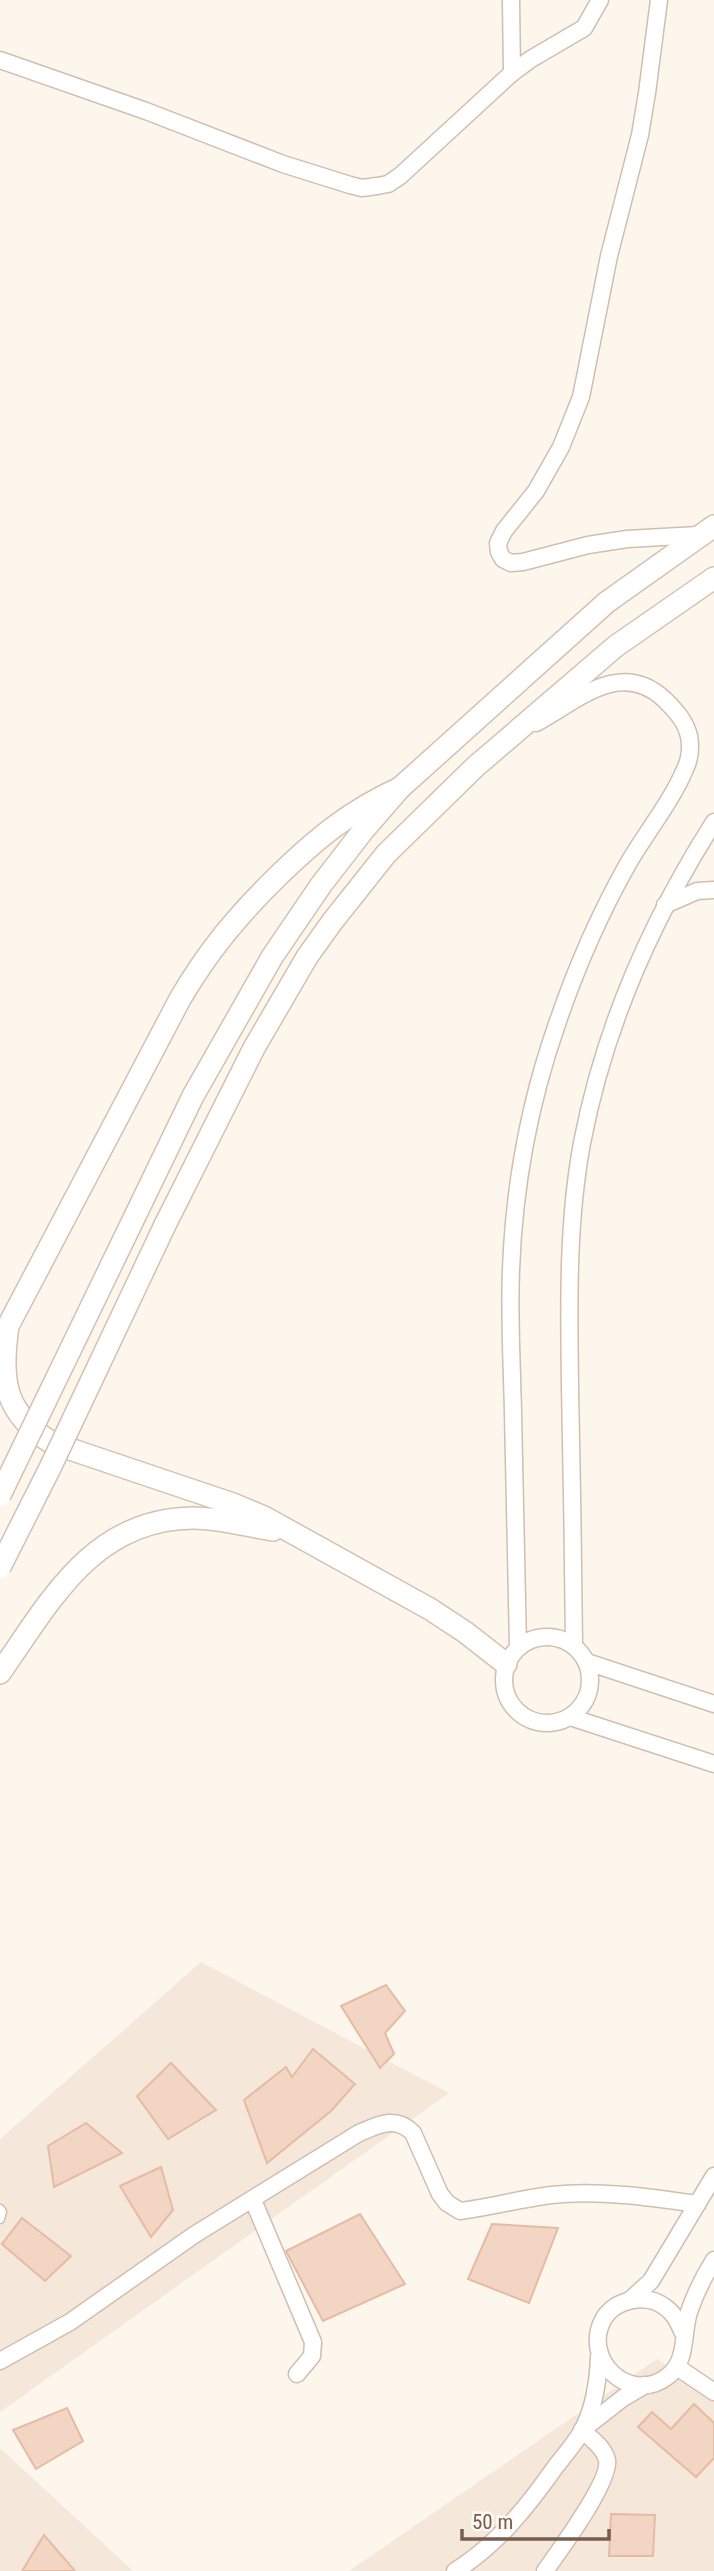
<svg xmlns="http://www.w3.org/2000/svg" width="714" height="2571" viewBox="0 0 714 2571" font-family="'Roboto Condensed',sans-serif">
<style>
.residential{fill:#f5e8da}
.building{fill:#f3d5c3;stroke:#e6bba3;stroke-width:2}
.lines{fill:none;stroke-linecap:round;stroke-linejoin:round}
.lane-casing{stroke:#d1beb0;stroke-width:11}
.street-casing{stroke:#d1beb0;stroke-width:19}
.secondary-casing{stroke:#d6c0b0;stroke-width:24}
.lane{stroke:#fff;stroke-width:8}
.street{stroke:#fff;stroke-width:16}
.secondary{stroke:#fff;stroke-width:21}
.secondary-bridge-casing{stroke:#d6c0b0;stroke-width:24;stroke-linecap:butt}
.secondary-bridge{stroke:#fff;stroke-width:21}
</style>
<rect width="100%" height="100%" fill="#fdf6ec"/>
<!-- residential -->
<g class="residential">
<path d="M201,1962L449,2093L0,2412V2139Z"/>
<path d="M657,2359L714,2396V2571H349Z"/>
<path d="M0,2448L133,2571H0Z"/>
</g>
<!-- building -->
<g class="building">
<path d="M386,1985L405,2011L385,2033L394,2054L380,2068L341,2006Z"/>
<path d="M313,2049L355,2084L331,2111L267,2163L244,2100L286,2067L292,2077Z"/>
<path d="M171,2063L216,2110L168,2139L137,2096Z"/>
<path d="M86,2123L122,2153L54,2187L48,2146Z"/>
<path d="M161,2167L173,2210L151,2237L120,2186Z"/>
<path d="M360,2214L405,2284L323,2321L286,2251Z"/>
<path d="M22,2218L71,2256L45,2281L2,2244Z"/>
<path d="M492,2224L558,2228L529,2303L468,2279Z"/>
<path d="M694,2404L714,2423V2458L696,2477L638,2427L652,2412L671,2429Z"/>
<path d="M67,2408L83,2441L36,2469L13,2430Z"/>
<path d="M611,2514L655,2515L653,2556H609Z"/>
<path d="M44,2535L75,2571H22Z"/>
</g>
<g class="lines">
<defs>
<path id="lane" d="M0,2209L2,2212L0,2219"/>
<g id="street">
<path d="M511,0L512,73L531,59L584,28L600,0"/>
<path d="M659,0L647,93L640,135L609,256L581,397L561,447L536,491L504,531L498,543L499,552L503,559L511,563L523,562L588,545L627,539L698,535"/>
<path d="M0,60L146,111L283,164L350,185L362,188L377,186L388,184L400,176L512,73"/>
<path d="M665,905L697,891L714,890"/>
<circle cx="547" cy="1680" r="43"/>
<path d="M574,1646C573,1559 572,1473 570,1386C569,1305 567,1224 582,1143C604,1028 651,921 714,822"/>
<path d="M518,1647C516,1569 515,1491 513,1413C512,1365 509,1317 511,1270C514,1185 529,1104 557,1024C576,968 600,913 629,862C646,833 673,799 685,769C690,759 691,747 689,736C685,720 675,710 664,699C620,658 576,702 536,723"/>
<path d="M587,1662L714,1704"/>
<path d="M570,1717L714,1764"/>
<path d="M253,2200L313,2342L312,2356L297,2374"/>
<path d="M630,2300L651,2281L714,2176"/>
<path d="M683,2333C678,2322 675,2314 665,2307C647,2293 616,2299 604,2318C580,2359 630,2406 668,2376C688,2360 682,2334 689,2312C695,2294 704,2276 714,2260"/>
<path d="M0,2361L70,2322L194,2235L359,2133C378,2125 396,2115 413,2133L440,2194L447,2203L460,2211C491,2207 520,2199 551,2195C599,2190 649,2197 697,2204"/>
<path d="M677,2367L714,2392"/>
<path d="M582,2430L623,2398L645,2385"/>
<path d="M455,2571C497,2545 528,2506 556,2466C565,2455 575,2443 582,2431C594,2409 598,2382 599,2357"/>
<path d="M545,2571C559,2551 611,2481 607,2460C604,2447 591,2439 582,2430"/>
</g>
<g id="secondary">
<path d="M400,788C350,811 317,838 278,876C238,915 208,951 180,999L8,1326C0,1380 4,1413 52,1443L233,1504L264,1517L430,1609L465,1632L506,1664"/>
<path d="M136,1214L193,1096L272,957L321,885L362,832L400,788L607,602L714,526"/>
<path d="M165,1225L254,1048L307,957L332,922L386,854L475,767L616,646L714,578"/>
<path d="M0,1673C51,1600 93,1519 193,1518C220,1518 247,1526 273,1530"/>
</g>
</defs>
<!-- lane casing -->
<use href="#lane" class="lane-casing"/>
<!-- street casing -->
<use href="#street" class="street-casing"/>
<!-- secondary casing -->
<use href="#secondary" class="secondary-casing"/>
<!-- lane -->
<use href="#lane" class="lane"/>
<!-- street -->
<use href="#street" class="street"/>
<!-- secondary -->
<use href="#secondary" class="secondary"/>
<defs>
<g id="secondary-bridge">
<path d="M0,1495L136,1214"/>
<path d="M0,1567L50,1468L165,1225"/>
</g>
</defs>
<!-- secondary-bridge casing -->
<use href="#secondary-bridge" class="secondary-bridge-casing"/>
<!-- secondary-bridge -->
<use href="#secondary-bridge" class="secondary-bridge"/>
</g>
<!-- scale -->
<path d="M462 2529v10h147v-10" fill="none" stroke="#7a5c4d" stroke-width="3.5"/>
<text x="472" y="2529" font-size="21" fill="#7a5c4d" stroke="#fffaf3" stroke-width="5" paint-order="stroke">50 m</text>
</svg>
